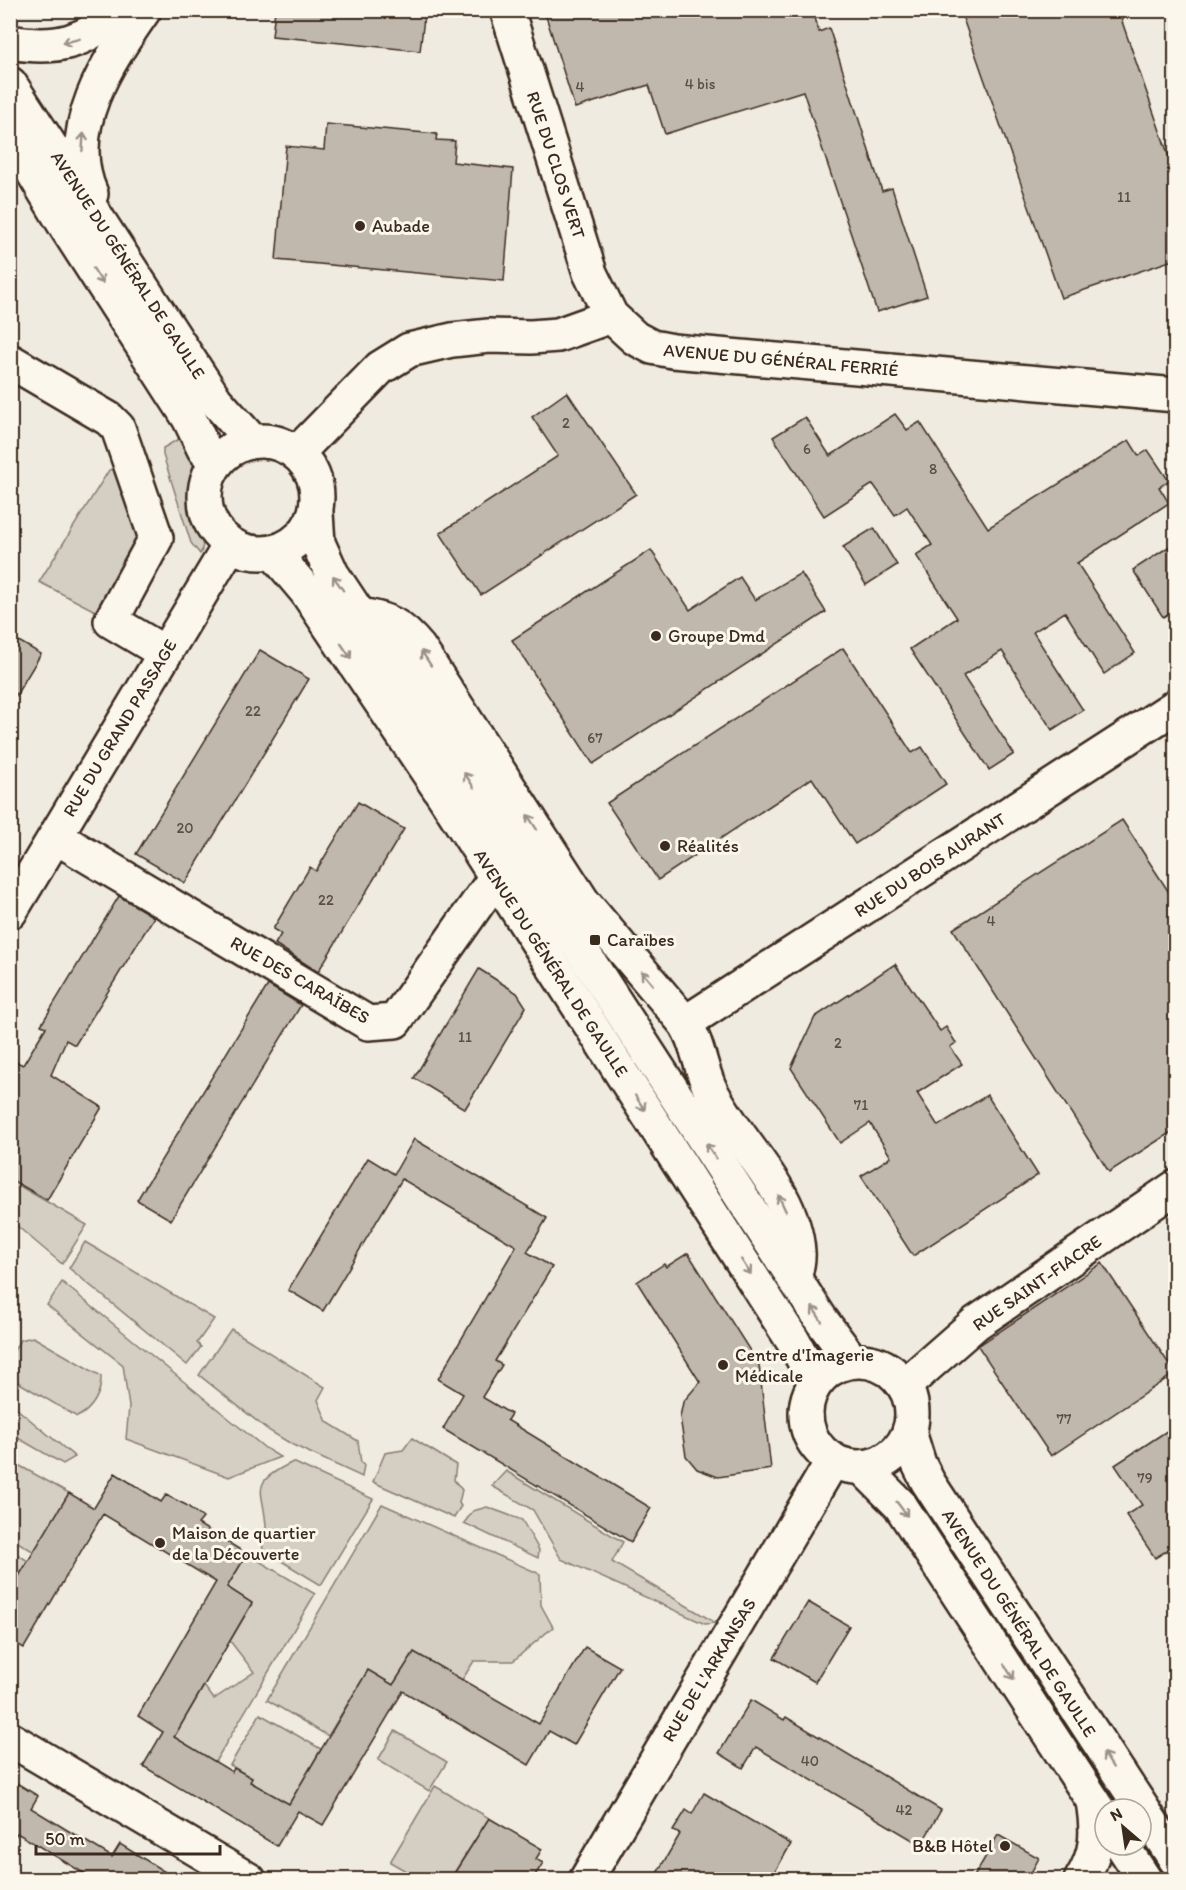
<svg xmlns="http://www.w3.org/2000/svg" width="1186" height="1890" viewBox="0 0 1186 1890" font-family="Itim,sans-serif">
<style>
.green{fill:#d5cec3;stroke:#887c70;stroke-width:1.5}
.building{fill:#c0b8ad;stroke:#3b2a1e;stroke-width:1.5}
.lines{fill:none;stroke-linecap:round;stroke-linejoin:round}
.minor-casing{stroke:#3b2a1e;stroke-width:38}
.major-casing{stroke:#3b2a1e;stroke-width:38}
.minor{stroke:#fbf7ec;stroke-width:33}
.major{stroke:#fbf7ec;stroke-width:33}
.oneway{stroke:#9b9085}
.poi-dot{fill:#3b2a1e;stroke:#fbf7ec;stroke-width:2}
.labels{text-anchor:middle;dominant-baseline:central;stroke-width:6;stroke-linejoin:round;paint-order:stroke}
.number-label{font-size:15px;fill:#5c4e42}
.street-label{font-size:18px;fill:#3b2a1e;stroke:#fbf7ec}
.poi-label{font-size:18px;fill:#3b2a1e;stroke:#fbf7ec;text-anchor:start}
</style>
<rect width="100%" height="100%" fill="#f0ebe0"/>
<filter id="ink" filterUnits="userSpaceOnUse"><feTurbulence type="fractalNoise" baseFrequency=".0167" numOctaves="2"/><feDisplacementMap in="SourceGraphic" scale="12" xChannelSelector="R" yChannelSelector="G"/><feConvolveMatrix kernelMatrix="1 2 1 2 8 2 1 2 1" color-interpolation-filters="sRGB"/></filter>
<g filter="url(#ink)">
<!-- green -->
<g class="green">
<path d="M182,437C185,442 189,448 191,454C198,472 186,493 192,514C195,526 208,544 200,554L191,543L163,455V448Z"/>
<path d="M119,466L139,525V543L99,613L39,582L109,470Z"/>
<path d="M11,1181L87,1225L62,1264L11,1221Z"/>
<path d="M85,1242L214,1319L197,1343L201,1347L187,1365L69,1268Z"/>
<path d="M62,1282L265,1448L280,1457L229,1477L126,1439L129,1407L123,1365L47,1305Z"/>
<path d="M231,1329L325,1387L318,1400L327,1422L358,1441L361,1463L364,1465L362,1477L293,1445L268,1430L199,1375Z"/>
<path d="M33,1337L101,1376C102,1393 92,1410 77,1417L11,1378V1356L20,1340Z"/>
<path d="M11,1404L75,1457L63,1464L11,1434Z"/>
<path d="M412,1438L456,1465L454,1480L462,1490L459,1503L461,1506L454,1518L373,1482L385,1453L403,1450Z"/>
<path d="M11,1461L69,1493L34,1552L11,1538Z"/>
<path d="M293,1462L373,1499L321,1585L263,1550C261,1541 266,1536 266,1527C264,1488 247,1484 293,1462Z"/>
<path d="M506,1471L623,1542L612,1562L716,1623L705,1624L561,1559L533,1510L492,1486Z"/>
<path d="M382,1504L540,1574L541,1605L553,1627L513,1661H474L462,1680L414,1652L393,1685L368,1670L328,1736L267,1700Z"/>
<path d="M487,1507L522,1520L539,1550L538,1558L464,1523L473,1511Z"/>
<path d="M11,1550L28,1561L11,1590Z"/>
<path d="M247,1554L315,1594L215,1762L174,1737L204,1686L214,1699L254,1672L230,1641L252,1604L227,1587Z"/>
<path d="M260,1714L321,1749L289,1804L250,1782L252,1778L230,1765Z"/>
<path d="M395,1731L447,1762L429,1791L378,1760Z"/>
<path d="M435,1786L489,1818L450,1879H420L390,1862Z"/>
</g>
<!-- building -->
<g class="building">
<path d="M275,10H425L420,51L272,36Z"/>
<path d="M544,10H813L819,32L829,28L882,191L892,188L927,296L877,312L803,91L665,134L649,85L575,108Z"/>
<path d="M960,10H1118L1176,177V259L1061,298Z"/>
<path d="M326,124L437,134L436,140L455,141L453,162L513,169L504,281L276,260L286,146L324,150Z"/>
<path d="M567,392L636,494L481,595L440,533L558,456L532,417Z"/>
<path d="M895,414L907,430L920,422L988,528L1129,440L1139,456L1148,450L1169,481L1159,487L1169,503L1077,563L1135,653L1104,674L1065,612L1033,632L1083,710L1052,730L1002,651L963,676L1014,754L989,770L910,649L957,618L916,555L932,545L907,507L895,515L873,484L824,516L773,437L805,417L830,456Z"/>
<path d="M874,528L897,565L866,585L843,547Z"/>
<path d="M1176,542V609L1163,617L1133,570Z"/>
<path d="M651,550L690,610L740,577L755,600L801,573L826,612L593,764L512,640Z"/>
<path d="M10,636L41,654L10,705Z"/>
<path d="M843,648L912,753L922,747L946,784L855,844L812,778L658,880L607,803Z"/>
<path d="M260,650L309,679L185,883L136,854Z"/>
<path d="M358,802L404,829L318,972L275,944L281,934L273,929L310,867L316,871Z"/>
<path d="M1122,820L1176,903V1129L1109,1172L953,929Z"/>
<path d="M119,896L154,917L75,1045L66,1040L51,1075L102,1107L47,1200L10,1179V1073L17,1062L23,1065L46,1027L41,1025Z"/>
<path d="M895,964L940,1031L946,1027L956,1043L950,1047L962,1064L917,1093L938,1126L987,1095L1038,1175L913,1256L861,1176L891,1157L870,1123L840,1143L791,1068L815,1017Z"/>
<path d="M479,969L517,993L526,1007L465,1109L414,1078Z"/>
<path d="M268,985L301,1005L171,1220L137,1200Z"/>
<path d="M414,1139L547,1218L527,1252L552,1267L495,1361L502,1365L482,1397L511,1414L507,1420L651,1508L631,1542L443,1429L463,1394L438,1379L516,1246L402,1179L323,1311L288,1290L368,1158L394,1174Z"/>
<path d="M688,1253L759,1365L771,1469L718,1477L697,1469L686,1456L680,1417L683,1402L700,1382L637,1282L664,1264L666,1267Z"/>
<path d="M1102,1263L1175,1373L1051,1456L978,1346Z"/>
<path d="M1176,1425V1545L1155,1558L1126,1515L1142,1505L1115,1465Z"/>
<path d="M115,1473L161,1502L166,1495L186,1505L203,1518L198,1524L247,1554L227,1587L252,1603L174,1737L232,1772L234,1768L252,1778L250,1782L289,1804L368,1670L393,1685L414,1652L539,1724L585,1647L620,1667L574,1745L549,1731L529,1765L403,1691L323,1825L298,1811L277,1846L143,1766L163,1732L138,1716L216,1582L103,1514L24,1648L10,1640V1591L69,1493L94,1508Z"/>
<path d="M808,1602L849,1626L815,1682L774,1658Z"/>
<path d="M751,1700L784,1720L786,1717L941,1810L921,1845L756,1747L743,1768L719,1753Z"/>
<path d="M10,1779L38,1796L31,1808L72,1833L112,1857L120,1844L178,1880H95L17,1833L10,1844Z"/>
<path d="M704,1793L791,1844L770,1880H653L680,1834L673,1831L686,1810L692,1814Z"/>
<path d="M489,1818L542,1849L536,1859L543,1863L532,1880H450Z"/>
<path d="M998,1835L1039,1858L1027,1880H972Z"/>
</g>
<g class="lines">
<defs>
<g id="minor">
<path d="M507,10L590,273L611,316L635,338L652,347L673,351L1176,395"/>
<path d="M10,361L109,419L118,428L156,538L111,621L165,653"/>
<path d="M297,453L380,368L409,350L452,340L489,336L531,337L558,335L611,316"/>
<path d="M360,615C388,619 401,626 419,648L583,902L685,1023C699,1045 700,1069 711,1091C738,1144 794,1190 798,1252C799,1261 796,1271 794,1279"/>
<path d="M56,837L368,1023L395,1021L496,877"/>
<path d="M10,912L230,545"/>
<path d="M685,1023L1176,706"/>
<path d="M904,1386L976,1323L1176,1187"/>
<path d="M10,1739L249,1880"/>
<path d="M586,1880L833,1460"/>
<path d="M1081,1880C1098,1853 1098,1832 1093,1801"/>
</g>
<g id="major">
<path d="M10,42C56,50 86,43 119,10"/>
<path d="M10,84L216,401L252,441"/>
<path d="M10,134L66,227L189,418L204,449L216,463"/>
<path d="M91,194C62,128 108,62 144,10"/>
<circle cx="261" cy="497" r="56"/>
<path d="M316,513L318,543L332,574L571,934L822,1321L852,1361"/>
<path d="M274,553L306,591L446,799L793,1341L816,1382"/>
<circle cx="859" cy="1414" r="53"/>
<path d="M909,1432L919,1464L928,1482L1176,1860"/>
<path d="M862,1467L900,1505L1105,1819"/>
<path d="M1122,1845L1145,1880"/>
</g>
</defs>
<!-- minor casing -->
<use href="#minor" class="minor-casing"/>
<!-- major casing -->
<use href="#major" class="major-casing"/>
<!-- minor -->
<use href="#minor" class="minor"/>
<!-- major -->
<use href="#major" class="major"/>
</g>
<!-- one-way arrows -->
<defs><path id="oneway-shaft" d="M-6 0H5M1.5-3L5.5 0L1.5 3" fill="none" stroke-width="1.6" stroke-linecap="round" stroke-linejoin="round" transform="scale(1.5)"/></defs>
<g class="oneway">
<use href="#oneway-shaft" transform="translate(71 41) rotate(166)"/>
<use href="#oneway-shaft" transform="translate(83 142) rotate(-86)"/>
<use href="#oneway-shaft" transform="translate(98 276) rotate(57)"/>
<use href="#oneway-shaft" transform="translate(338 583) rotate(-125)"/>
<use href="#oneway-shaft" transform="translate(346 651) rotate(56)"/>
<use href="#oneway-shaft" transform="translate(426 658) rotate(-123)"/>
<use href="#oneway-shaft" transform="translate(469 780) rotate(-123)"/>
<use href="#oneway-shaft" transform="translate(532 822) rotate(-123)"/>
<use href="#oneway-shaft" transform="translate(647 978) rotate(-130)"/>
<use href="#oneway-shaft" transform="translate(640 1103) rotate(57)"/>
<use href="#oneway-shaft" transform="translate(711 1151) rotate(-123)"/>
<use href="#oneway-shaft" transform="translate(782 1203) rotate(-115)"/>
<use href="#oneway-shaft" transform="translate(746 1267) rotate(57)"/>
<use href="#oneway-shaft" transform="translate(817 1314) rotate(-123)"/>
<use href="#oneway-shaft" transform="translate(902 1509) rotate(53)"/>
<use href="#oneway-shaft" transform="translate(1009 1672) rotate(57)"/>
<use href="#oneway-shaft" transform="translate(1108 1760) rotate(-123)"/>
</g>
</g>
<!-- markers -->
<g class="poi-dot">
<circle cx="360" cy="226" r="6"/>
<circle cx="656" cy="636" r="6"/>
<circle cx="665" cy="846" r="6"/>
<rect x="589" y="934" width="12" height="12" rx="3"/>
<circle cx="723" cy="1365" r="6"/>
<circle cx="160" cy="1543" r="6"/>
<circle cx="1005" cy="1846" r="6"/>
</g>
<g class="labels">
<!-- number labels -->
<g class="number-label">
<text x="700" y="84">4 bis</text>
<text x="580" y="87">4</text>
<text x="1124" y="197">11</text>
<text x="566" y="423">2</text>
<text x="807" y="449">6</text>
<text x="933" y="469">8</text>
<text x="253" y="711">22</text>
<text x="595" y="738">67</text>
<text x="185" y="828">20</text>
<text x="326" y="900">22</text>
<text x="991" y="921">4</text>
<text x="465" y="1037">11</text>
<text x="838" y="1043">2</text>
<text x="861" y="1105">71</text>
<text x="1064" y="1419">77</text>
<text x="1145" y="1478">79</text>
<text x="810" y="1761">40</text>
<text x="904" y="1810">42</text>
</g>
<!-- street labels -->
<g class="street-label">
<text transform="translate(556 165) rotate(72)">RUE DU CLOS VERT</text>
<text transform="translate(128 265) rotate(57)">AVENUE DU GÉNÉRAL DE GAULLE</text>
<text transform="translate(781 360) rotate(5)">AVENUE DU GÉNÉRAL FERRIÉ</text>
<text transform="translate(120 728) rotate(-59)">RUE DU GRAND PASSAGE</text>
<text transform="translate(930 865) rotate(-33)">RUE DU BOIS AURANT</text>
<text transform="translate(551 963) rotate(57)">AVENUE DU GÉNÉRAL DE GAULLE</text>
<text transform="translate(300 980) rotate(30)">RUE DES CARAÏBES</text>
<text transform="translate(1037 1283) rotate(-35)">RUE SAINT-FIACRE</text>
<text transform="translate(1019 1623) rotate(57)">AVENUE DU GÉNÉRAL DE GAULLE</text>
<text transform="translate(709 1670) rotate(-59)">RUE DE L'ARKANSAS</text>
</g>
<!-- poi labels -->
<g class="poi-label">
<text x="372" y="226">Aubade</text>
<text x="668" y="636">Groupe Dmd</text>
<text x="677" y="846">Réalités</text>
<text x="607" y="940">Caraïbes</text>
<text x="735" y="1355">Centre d'Imagerie<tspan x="735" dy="21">Médicale</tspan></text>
<text x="172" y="1533">Maison de quartier<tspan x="172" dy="21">de la Découverte</tspan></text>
<text x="993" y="1846" text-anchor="end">B&amp;B Hôtel</text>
</g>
</g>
<!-- margin -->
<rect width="1186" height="1890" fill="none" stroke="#fbf7ec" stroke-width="36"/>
<rect x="18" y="18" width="1150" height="1854" fill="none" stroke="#3b2a1e" stroke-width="2" filter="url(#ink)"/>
<!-- north arrow -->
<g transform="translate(1123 1827) rotate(331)"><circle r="28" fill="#fbf7ec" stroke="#aea59a" stroke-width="1.5"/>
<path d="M0-4.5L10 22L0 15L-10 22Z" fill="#3b2a1e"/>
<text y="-9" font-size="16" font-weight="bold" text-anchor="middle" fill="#3b2a1e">N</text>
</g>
<!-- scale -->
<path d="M36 1845v9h184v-9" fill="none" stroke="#3b2a1e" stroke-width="3"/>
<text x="45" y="1845" font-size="18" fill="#3b2a1e" stroke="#fbf7ec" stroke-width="4.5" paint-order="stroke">50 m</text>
</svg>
